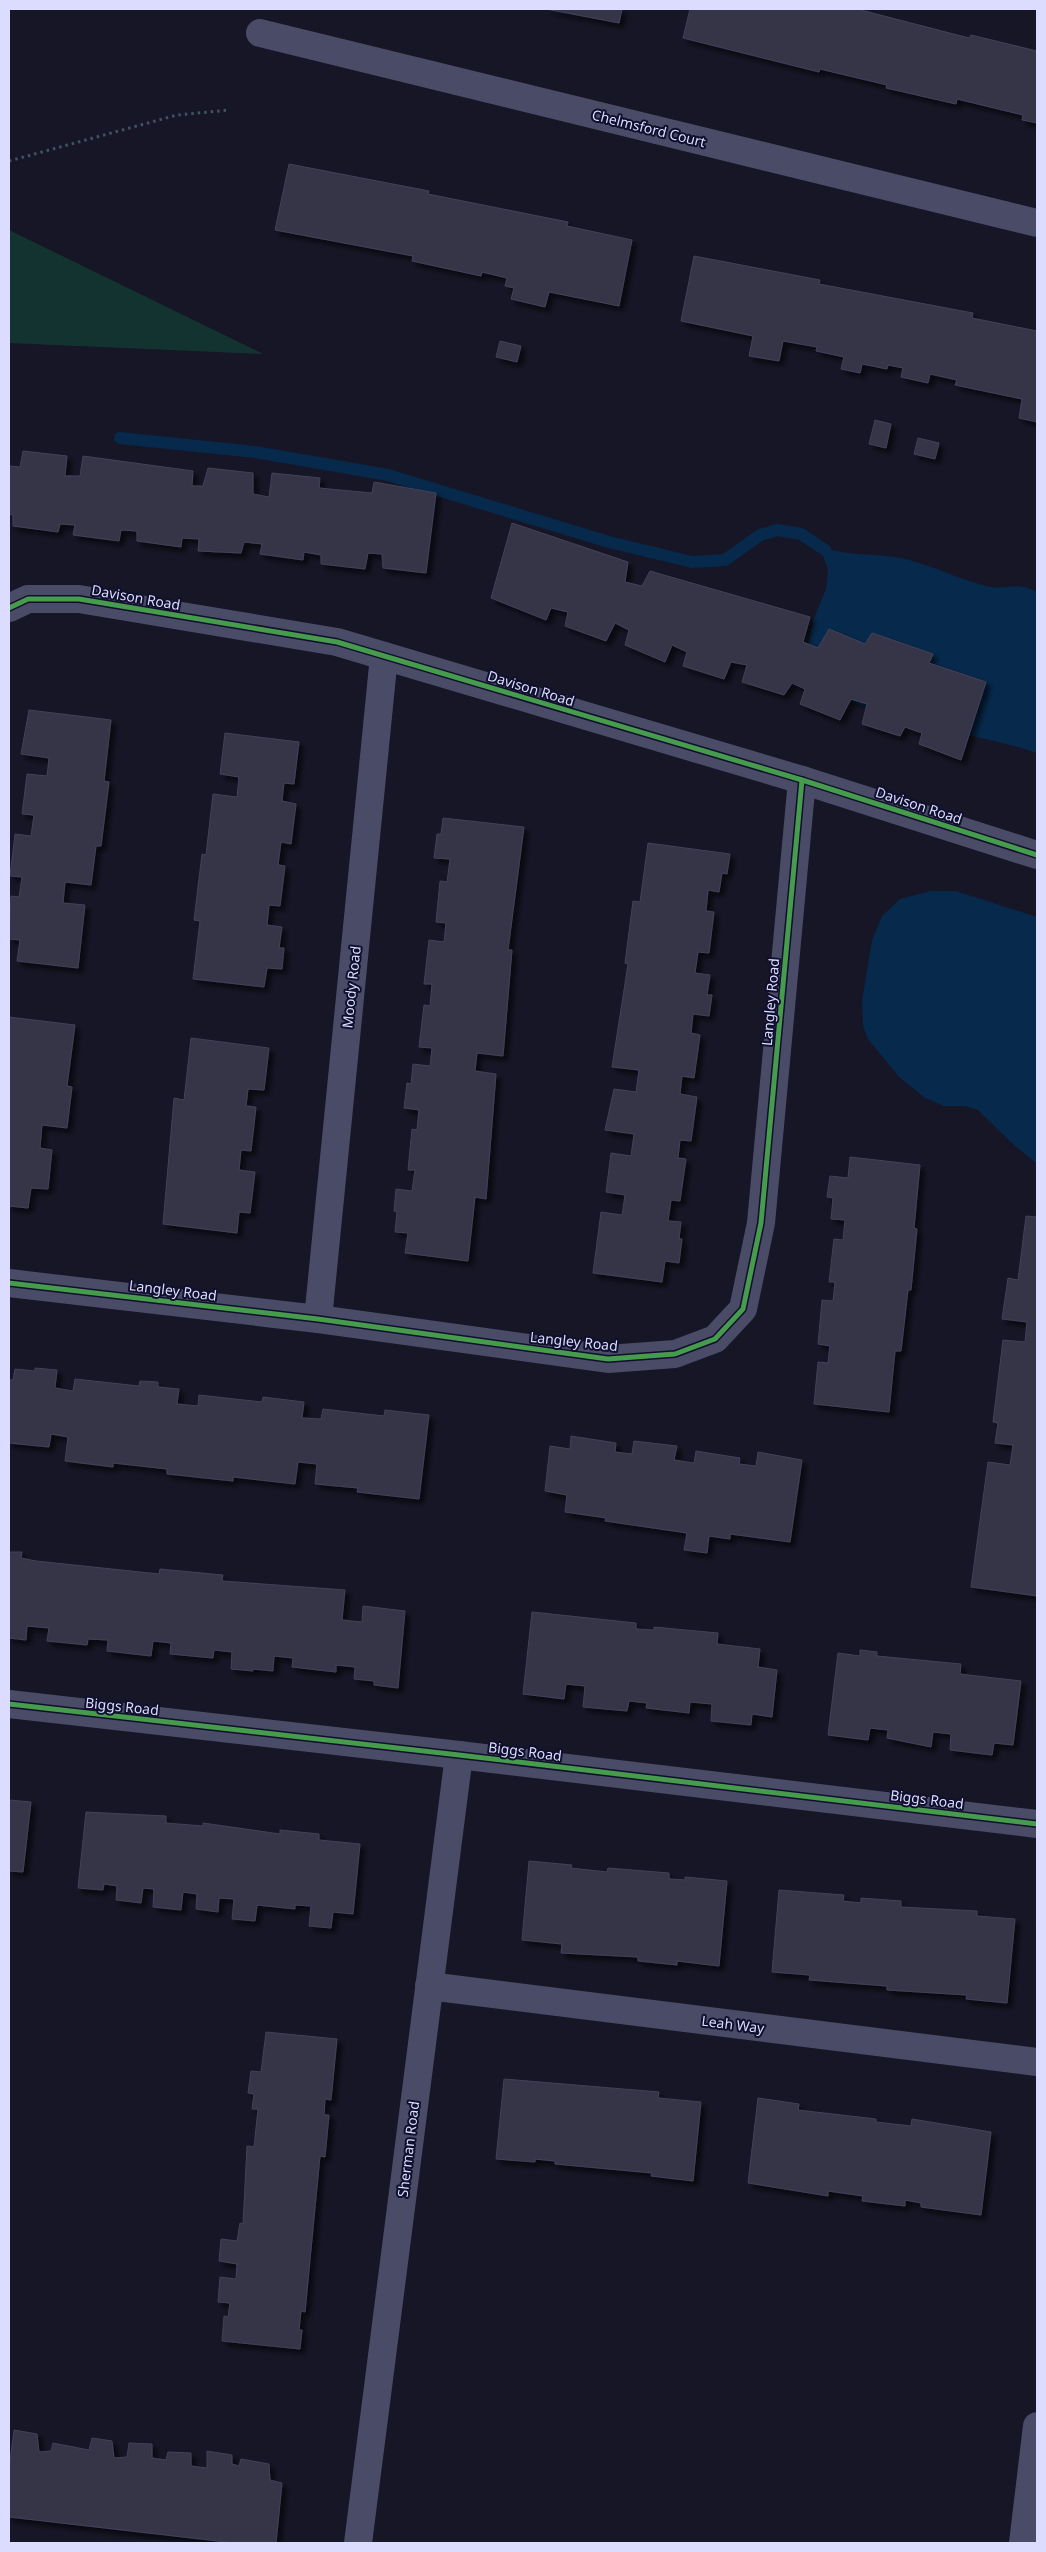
<svg xmlns="http://www.w3.org/2000/svg" width="1046" height="2552" viewBox="0 0 1046 2552" font-family="'Noto Sans',sans-serif">
<style>
.green{fill:#133330}
.water{fill:#07294b}
.lines{fill:none;stroke-linecap:round;stroke-linejoin:round}
.stream{stroke:#07294b;stroke-width:12}
.building{fill:#353547;stroke:#42415a;filter:url(#shadow)}
.path{stroke:#415362;stroke-width:3;stroke-dasharray:2.5 4;stroke-linecap:butt}
.minor{stroke:#4a4c67;stroke-width:28}
.cycleway-casing{stroke:#100f2d;stroke-width:8}
.cycleway{stroke:#469c4c;stroke-width:5}
.labels{text-anchor:middle;dominant-baseline:central;stroke-width:4;stroke-linejoin:round;paint-order:stroke}
.street-label{font-size:14px;fill:#dbdcff;stroke:#100f2d}
</style>
<defs>
<filter id="shadow"><feDropShadow dx="4.5" dy="4.5" stdDeviation="2.5" flood-color="#0009"/></filter>
</defs>
<rect width="100%" height="100%" fill="#161626"/>
<!-- green -->
<path class="green" d="M9,230L263,354L9,343Z"/>
<!-- water -->
<g class="water">
<path d="M827,549C853,556 880,553 906,559C933,566 959,579 986,586C1005,591 1016,580 1037,592V753C1004,742 971,736 937,728C898,719 860,706 824,691L807,650L814,618L826,589L828,569L823,556Z"/>
<path d="M930,891H956L1037,917V1164L1015,1146L978,1110L965,1106H944L925,1098L899,1077L868,1039L863,1026L862,1001L872,940L882,916L900,899Z"/>
</g>
<g class="lines">
<!-- stream -->
<path class="stream" d="M120,438L255,452L388,475L609,542L692,562L725,560L760,535L777,530L801,534L825,550"/>
</g>
<!-- building -->
<g class="building">
<path d="M546,9H622L619,23Z"/>
<path d="M690,9H857L969,38L971,35L1037,51V123L1022,120L1023,115L957,99L956,104L886,88L887,85L820,69L819,72L683,38Z"/>
<path d="M289,164L429,191L428,194L568,222L567,226L632,240L619,306L549,292L545,307L511,299L514,288L505,286L507,278L482,272L481,276L412,261L413,256L275,230Z"/>
<path d="M694,256L820,280L819,284L973,313L972,318L1037,331V422L1019,418L1022,399L955,385L957,380L930,374L928,383L901,377L903,368L888,365L887,369L862,364L860,373L841,369L844,357L816,351L817,347L783,341L779,361L749,356L753,336L681,321Z"/>
<path d="M500,341L521,346L517,362L496,357Z"/>
<path d="M875,420L891,424L886,448L869,444Z"/>
<path d="M918,438L939,443L935,459L914,454Z"/>
<path d="M23,451L67,456L65,476H80L83,456L193,471L192,486H203L208,468L253,473V494L269,497L272,473L320,478L319,488L372,493L374,482L436,493L426,573L383,568L382,554L368,553L365,569L321,564V555L304,552L303,560L260,554L262,544L244,542L241,553L198,551L199,539L182,538L181,547L137,541V531L121,530L119,541L73,535L75,525L60,524L58,532L13,526V515L9,514V466L20,467Z"/>
<path d="M512,523L628,562L625,582L642,586L650,571L810,617L803,642L818,648L829,629L865,644L872,633L933,654L929,663L986,682L961,760L919,744L922,733L905,727L900,736L862,724L867,704L851,699L840,720L800,704L805,689L792,683L784,695L742,682L747,665L731,662L724,679L683,666L687,652L672,645L665,662L625,645L629,630L615,623L606,641L565,626L568,612L551,608L546,620L491,598Z"/>
<path d="M29,710L111,720L104,781L109,782L101,846H96L91,885L65,882L63,903L85,905L78,968L17,961L20,940L9,939L11,896L19,897L22,877L10,876L15,834L31,836L34,815L22,814L27,774L47,776L49,758L21,754Z"/>
<path d="M225,733L299,742L294,784L284,783L282,801L296,804L291,844L281,842L278,865L285,866L280,906L269,905L267,925L282,927L279,948H284L282,969L267,968L264,987L193,979L200,921L194,920L202,854L206,855L213,794L237,797L239,777L220,774Z"/>
<path d="M443,818L524,827L508,950H512L503,1056L477,1053L475,1071L496,1074L486,1199L475,1197L468,1261L405,1253L408,1233L395,1232L397,1212L394,1211L396,1189L412,1191L415,1170H408L412,1129L417,1130L419,1110L404,1108L407,1083L411,1084L413,1064L430,1066L432,1048L419,1047L424,1005L430,1006L432,984H424L429,940L444,942L446,923L436,922L440,881L447,882L450,859L434,858L437,834H441Z"/>
<path d="M648,843L730,854L727,874L722,873L719,892L708,890L706,911L714,912L709,953L698,952L695,973L710,975L707,995H712L709,1016L693,1014L691,1033L700,1035L694,1078L682,1076L680,1094L697,1097L691,1141L680,1140L678,1158L686,1159L680,1201L671,1200L668,1221L681,1222L679,1239H682L679,1263L665,1261L662,1282L593,1273L601,1212L622,1215L625,1195L606,1192L611,1153L631,1156L634,1134L605,1130L614,1089L636,1092L639,1070L612,1067L628,964L625,963L633,901L640,902Z"/>
<path d="M9,1017L75,1025L67,1086L72,1087L67,1128L42,1125L40,1148L52,1150L48,1189L31,1188L28,1208L9,1206Z"/>
<path d="M191,1038L269,1048L264,1090L248,1089L246,1106L256,1107L251,1151L241,1150L239,1170L255,1172L250,1213L239,1212L237,1233L163,1224L174,1098L184,1100Z"/>
<path d="M850,1157L920,1165L914,1228L917,1229L911,1290H908L901,1351H895L889,1412L814,1404L818,1362L828,1363L830,1346L818,1344L822,1300L833,1301L835,1282H829L834,1239L843,1240L845,1220L831,1219L833,1198L827,1197L830,1176L848,1178Z"/>
<path d="M1026,1216L1037,1217V1596L971,1587L988,1462L1010,1465L1013,1445L995,1443L998,1423L993,1422L1003,1340L1025,1342L1027,1322L1002,1319L1008,1278L1018,1280Z"/>
<path d="M35,1368L57,1370L55,1388L73,1391L75,1379L139,1386L140,1381L158,1382V1387L179,1389L177,1404L198,1406L199,1395L262,1402L263,1397L304,1402L302,1418L321,1419L323,1409L384,1416L385,1410L429,1415L419,1499L357,1492L358,1488L315,1484L317,1464L298,1462L295,1484L233,1477V1481L167,1474V1469L113,1463V1467L65,1461L68,1437L51,1434L49,1447L9,1443V1380H13L15,1369L35,1371Z"/>
<path d="M571,1436L616,1443L615,1452L632,1454L634,1441L677,1446L674,1460L694,1463L696,1451L740,1458L739,1464L756,1466L758,1452L802,1460L790,1542L730,1534V1539L709,1536L707,1553L684,1550L687,1533L605,1521L606,1518L565,1512L567,1495L545,1491L550,1446L570,1449Z"/>
<path d="M9,1552H22L21,1558L36,1561L159,1574L160,1569L223,1575L222,1581L345,1590L342,1620L362,1622L363,1606L405,1611L398,1688L374,1685V1681L354,1679L355,1667L336,1665V1672L292,1667L293,1658L274,1656L273,1671L253,1669V1671L231,1669L232,1652L214,1650L213,1658L170,1654L171,1643L153,1641L151,1656L107,1651L108,1640L88,1639L87,1645L47,1641L49,1628L27,1626L26,1640L9,1638Z"/>
<path d="M532,1612L636,1623V1629L654,1630V1627L718,1633L717,1644L760,1649L758,1667L777,1670L772,1717L752,1714L751,1725L711,1721L712,1704L690,1702L689,1713L646,1708L647,1703L629,1701L627,1711L583,1707L585,1686L566,1684L564,1699L523,1694Z"/>
<path d="M860,1650L877,1652V1656L961,1664L960,1674L1021,1681L1013,1745L994,1743L992,1755L950,1750L951,1734L933,1732L931,1747L887,1738L888,1730L870,1728L868,1740L828,1735L838,1653L860,1656Z"/>
<path d="M9,1800L31,1802L23,1872L9,1871Z"/>
<path d="M86,1812L166,1816V1823L203,1826V1823L280,1834V1830L319,1834V1840L360,1844L353,1914L333,1912L331,1928L309,1926L311,1906L295,1905V1909L257,1905L255,1921L232,1919L234,1899L219,1898L218,1912L196,1909L197,1894L183,1892L181,1910L153,1907L154,1889L143,1888L141,1903L116,1900L117,1886L104,1884L103,1890L78,1888Z"/>
<path d="M529,1861L572,1865L571,1868L607,1872L608,1868L669,1873V1879L685,1880V1877L727,1881L719,1966L677,1961V1965L638,1961V1957L561,1953L562,1944L522,1940Z"/>
<path d="M779,1890L844,1895L843,1901L861,1903V1898L901,1901V1907L977,1911V1916L1015,1919L1007,2003L966,1999L967,1995L887,1990V1986L809,1980L810,1975L772,1972Z"/>
<path d="M266,2032L337,2039L331,2100L325,2099L324,2115H329L325,2157L320,2156L305,2312L301,2311L299,2330H302L300,2349L222,2341L224,2316L228,2317L230,2303L218,2302L220,2277L236,2279L237,2264L219,2261L221,2239L237,2241L240,2223L243,2224L247,2146L254,2147L258,2109H252L254,2094L248,2093L251,2071L261,2072Z"/>
<path d="M504,2079L659,2092L658,2098L701,2102L693,2181L651,2176L652,2173L555,2164V2161L535,2159V2162L496,2159Z"/>
<path d="M758,2098L799,2104L798,2110L876,2119V2122L911,2126L912,2119L991,2132L981,2215L921,2207V2203L905,2200V2206L862,2201L863,2196L828,2191V2196L748,2183Z"/>
<path d="M14,2430L37,2434L39,2452L51,2451L53,2443L89,2450L92,2438L112,2441L114,2458L127,2457L129,2443L152,2444V2458L166,2460L168,2452L191,2453V2466L207,2468V2451L232,2455V2464L239,2466L241,2459L269,2464L270,2480L282,2483L276,2543H235L9,2517V2469Z"/>
</g>
<g class="lines">
<!-- path -->
<path class="path" d="M9,161L177,115L229,110"/>
<!-- minor -->
<g class="minor">
<path d="M260,33L1037,223"/>
<path d="M9,608L28,599H79L337,642L802,780L1037,855"/>
<path d="M9,1283L318,1319L608,1359L675,1354L715,1339L743,1309L761,1223L802,780"/>
<path d="M318,1319L384,656"/>
<path d="M9,1704L459,1755L1037,1824"/>
<path d="M429,1986L1037,2062"/>
<path d="M358,2543L459,1755"/>
<path d="M1023,2543L1037,2426"/>
</g>
<defs>
<g id="cycleway">
<path d="M9,608L28,599H79L337,642L802,780L1037,855"/>
<path d="M9,1283L318,1319L608,1359L675,1354L715,1339L743,1309L761,1223L802,780"/>
<path d="M9,1704L459,1755L1037,1824"/>
</g>
</defs>
<!-- cycleway casing -->
<use href="#cycleway" class="cycleway-casing"/>
<!-- cycleway -->
<use href="#cycleway" class="cycleway"/>
</g>
<g class="labels">
<!-- street labels -->
<g class="street-label">
<text transform="translate(649 128) rotate(14)">Chelmsford Court</text>
<text transform="translate(136 597) rotate(10)">Davison Road</text>
<text transform="translate(531 688) rotate(17)">Davison Road</text>
<text transform="translate(919 805) rotate(18)">Davison Road</text>
<text transform="translate(351 987) rotate(-84)">Moody Road</text>
<text transform="translate(770 1002) rotate(-85)">Langley Road</text>
<text transform="translate(173 1290) rotate(7)">Langley Road</text>
<text transform="translate(574 1341) rotate(6)">Langley Road</text>
<text transform="translate(122 1706) rotate(6)">Biggs Road</text>
<text transform="translate(525 1751) rotate(7)">Biggs Road</text>
<text transform="translate(927 1799) rotate(7)">Biggs Road</text>
<text transform="translate(733 2024) rotate(7)">Leah Way</text>
<text transform="translate(408 2149) rotate(-83)">Sherman Road</text>
</g>
</g>
<!-- border -->
<rect width="1046" height="2552" fill="none" stroke="#dbdcff" stroke-width="20"/>
</svg>
